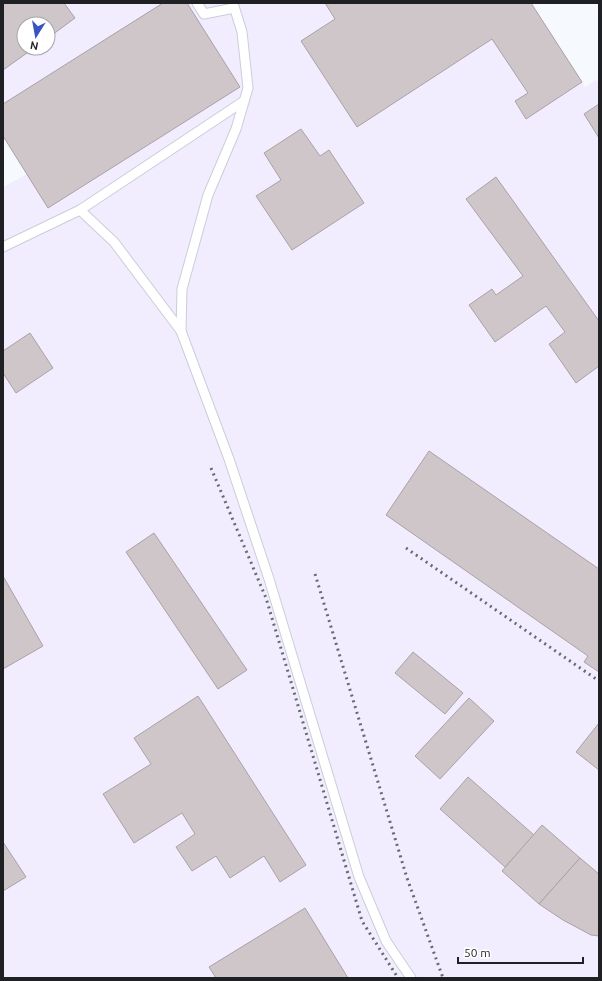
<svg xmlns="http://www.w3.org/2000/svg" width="602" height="981" viewBox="0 0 602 981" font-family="Ubuntu,sans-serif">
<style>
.industrial{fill:#f1edff;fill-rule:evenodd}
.building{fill:#cfc6ca;stroke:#aba1a6}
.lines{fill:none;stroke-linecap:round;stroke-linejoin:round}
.service-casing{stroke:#c8cfd7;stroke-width:11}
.service{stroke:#fff;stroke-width:9}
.rail{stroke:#676a6e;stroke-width:3;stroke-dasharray:2 4;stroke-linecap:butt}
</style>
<rect width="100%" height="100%" fill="#f6faff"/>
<!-- industrial -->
<path class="industrial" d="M3,3H531L585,87L596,80L599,83V978H3V187L27,174L3,136ZM24,24H48V48H24Z"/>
<!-- building -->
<g class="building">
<path d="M3,3H64L75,18L48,38V24H24V48H34L3,70Z"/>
<path d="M163,3H187L240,87L48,208L3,136V104Z"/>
<path d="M325,3H531L582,82L526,119L515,101L528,93L492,39L357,127L301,41L335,19Z"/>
<path d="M599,104V138L584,114Z"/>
<path d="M301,129L320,156L329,150L364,203L292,250L256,196L281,180L264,153Z"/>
<path d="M496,177L599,321V366L576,383L549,344L565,332L546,306L495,342L469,305L492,289L496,295L523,276L466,199Z"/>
<path d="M30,333L53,368L16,393L3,373V351Z"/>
<path d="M429,451L599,569V672L584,662L588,656L386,515Z"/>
<path d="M154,533L247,670L218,689L126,552Z"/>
<path d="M3,576L43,646L3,669Z"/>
<path d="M413,652L463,693L445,714L395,673Z"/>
<path d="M198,696L306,865L280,882L264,856L230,878L216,856L192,871L176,847L195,834L182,813L134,843L103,794L151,764L134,738Z"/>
<path d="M469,698L494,721L440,779L415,756Z"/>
<path d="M599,723V770L576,752Z"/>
<path d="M468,777L534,835L505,867L440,809Z"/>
<path d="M542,825L580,858L539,904L502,871Z"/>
<path d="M3,842L26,877L3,891Z"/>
<path d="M580,858L599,874V936L591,935L563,920L539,904Z"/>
<path d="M305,908L348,978H216L209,967Z"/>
</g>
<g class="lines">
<defs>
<g id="service">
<path d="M197,3L204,14L234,8"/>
<path d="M233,3L242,32L248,88L236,129L208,195L182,289L181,331L229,459L269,579L359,877L386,941L411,978"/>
<path d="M80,210L114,242L181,331"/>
<path d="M3,247L80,210L244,101"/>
</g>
</defs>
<!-- service casing -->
<use href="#service" class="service-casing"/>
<!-- service -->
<use href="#service" class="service"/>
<!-- rail -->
<g class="rail">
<path d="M211,468L266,598L362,921L398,978"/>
<path d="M406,548L599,681"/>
<path d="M315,574L407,878L443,978"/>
</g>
</g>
<!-- border -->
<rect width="602" height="981" fill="none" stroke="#1e2023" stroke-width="8"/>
<!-- north arrow -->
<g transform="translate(36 36) rotate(191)"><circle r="19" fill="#ffffff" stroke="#a5a6a7"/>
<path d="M0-3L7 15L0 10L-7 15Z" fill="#3953c5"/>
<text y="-6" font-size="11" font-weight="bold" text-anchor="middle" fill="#1e2023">N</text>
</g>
<!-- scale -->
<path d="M458 957v6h125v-6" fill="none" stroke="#1e2023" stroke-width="2"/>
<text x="464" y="957" font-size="12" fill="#1e2023" stroke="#ffffff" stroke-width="3" paint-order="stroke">50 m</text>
</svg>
